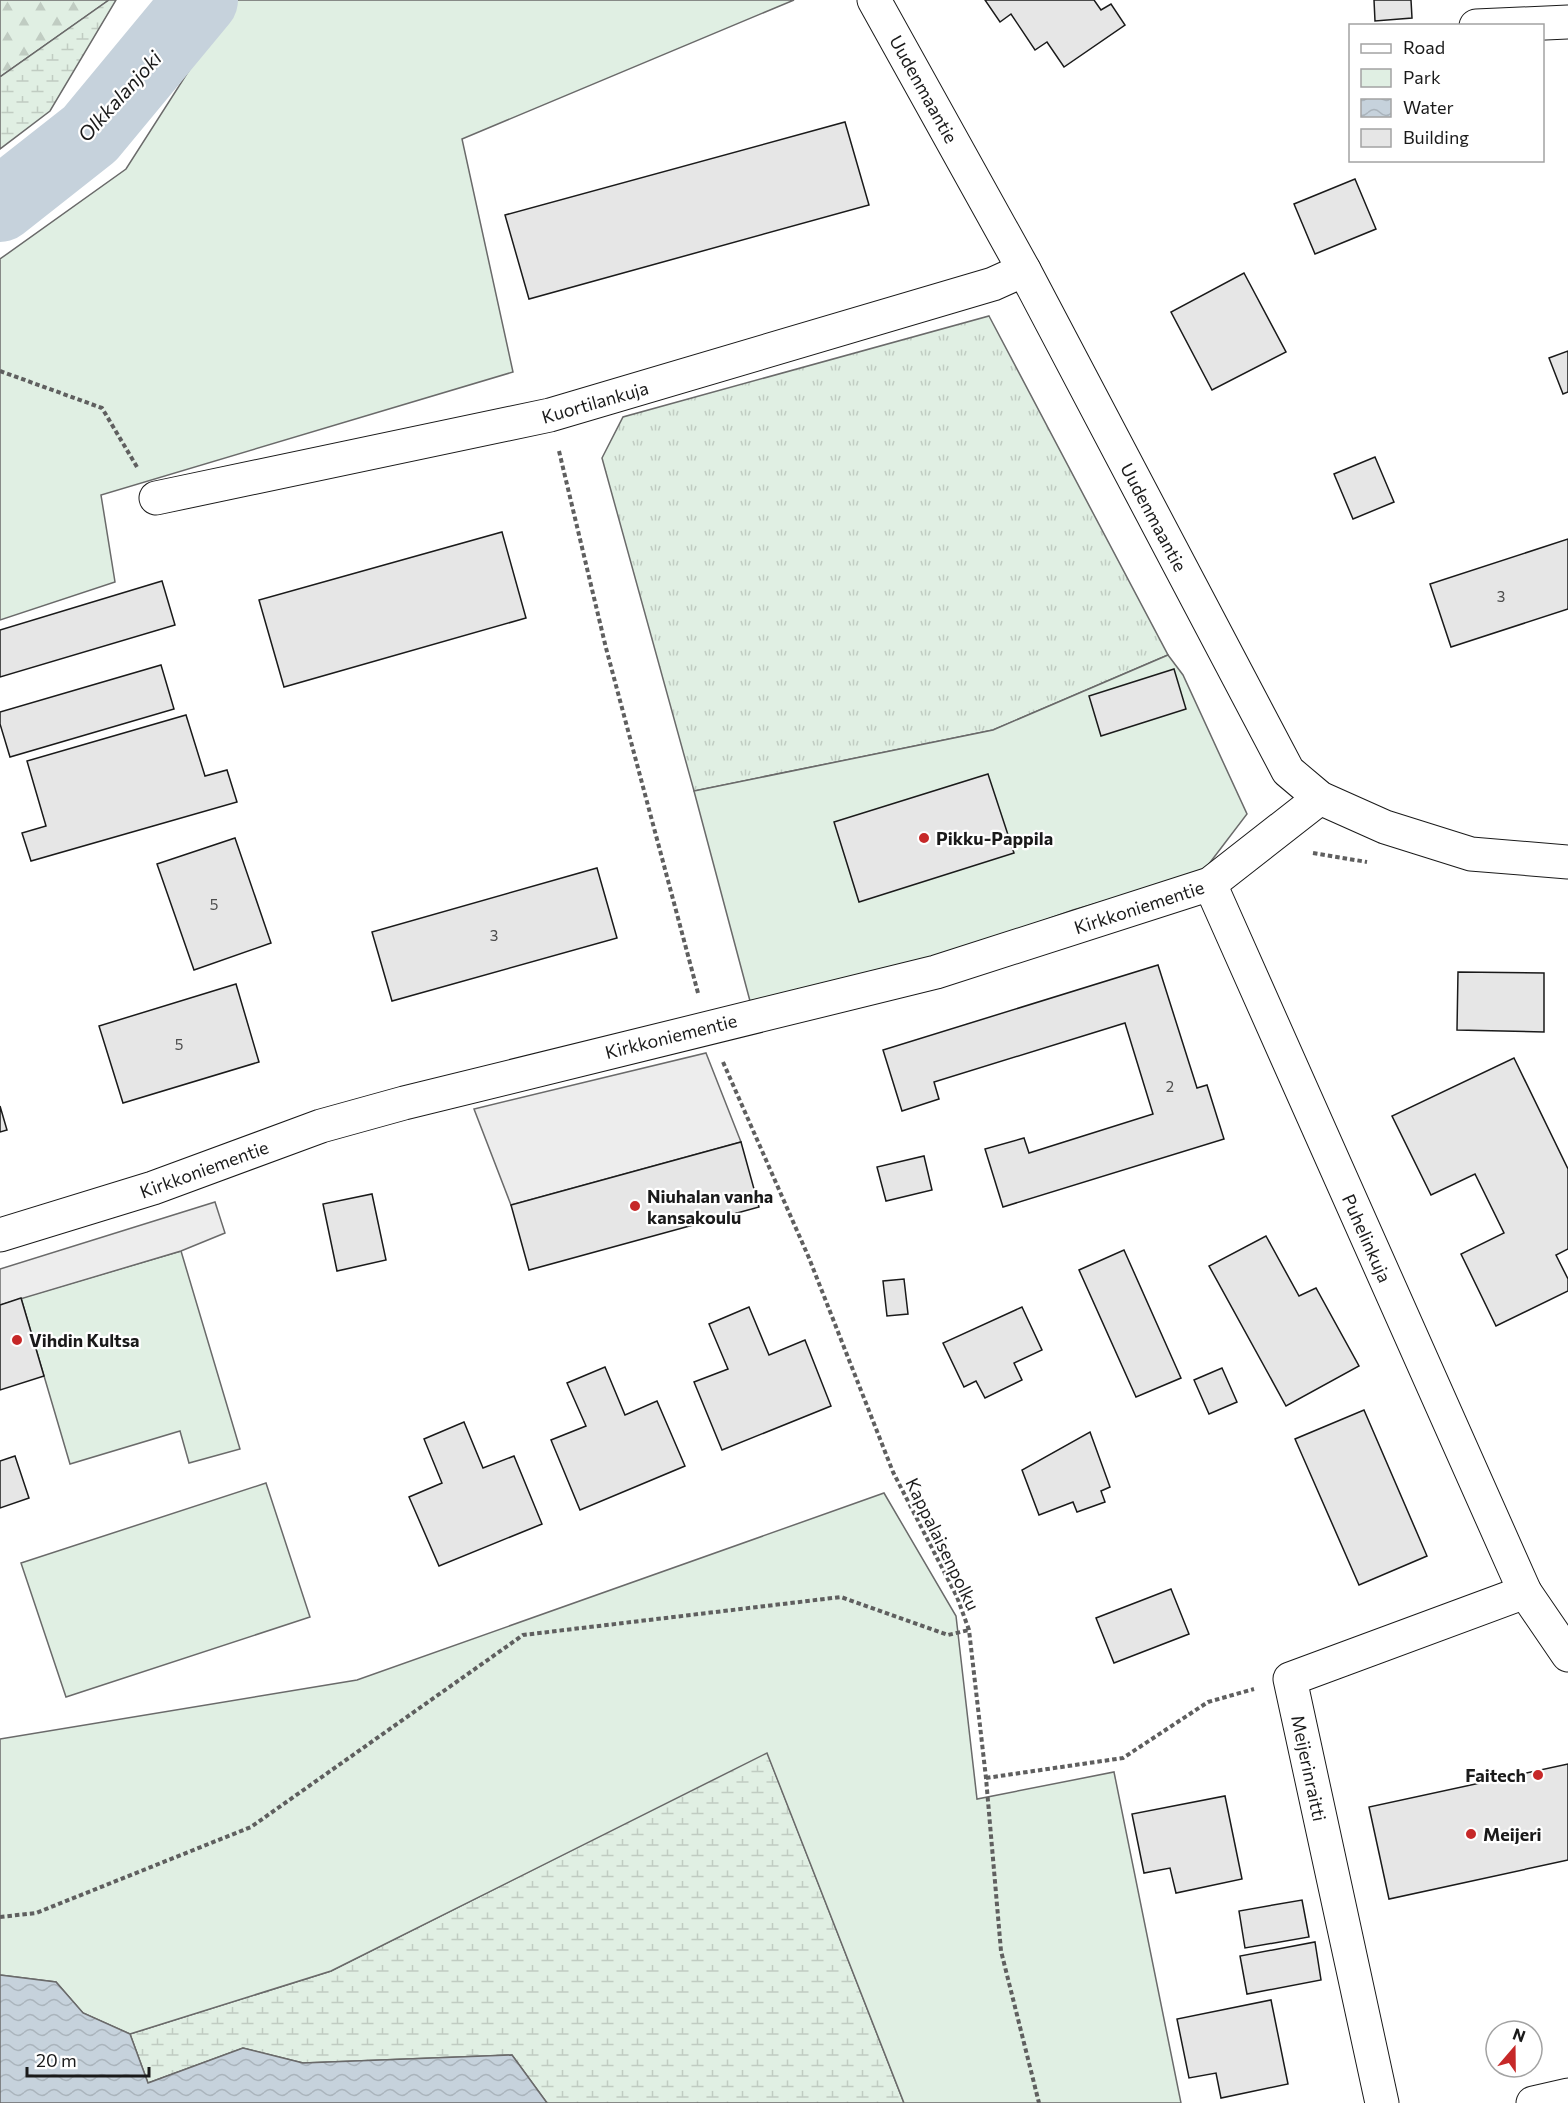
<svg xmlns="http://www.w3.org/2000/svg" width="1568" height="2103" viewBox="0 0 1568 2103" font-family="Commissioner,sans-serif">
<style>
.grass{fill:url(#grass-tufts);stroke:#6a6a6a;stroke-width:1.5}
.forest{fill:url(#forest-firs);stroke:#6a6a6a;stroke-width:1.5}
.wetland{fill:url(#wetland-marsh);stroke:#6a6a6a;stroke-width:1.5}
.green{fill:#e0efe3;stroke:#6a6a6a;stroke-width:1.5}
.parking{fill:#ededed;stroke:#6a6a6a;stroke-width:1.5}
.water{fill:url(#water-waves);stroke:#6a6a6a;stroke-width:1.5}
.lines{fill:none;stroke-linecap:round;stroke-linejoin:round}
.river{stroke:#c6d2dc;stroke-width:74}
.building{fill:#e6e6e6;stroke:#1a1a1a;stroke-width:1.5}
.minor-casing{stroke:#1a1a1a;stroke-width:35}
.tertiary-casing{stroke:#1a1a1a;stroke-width:35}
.path{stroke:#5f5f5f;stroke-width:4;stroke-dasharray:4.5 3;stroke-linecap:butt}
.minor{stroke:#fff;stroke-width:33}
.tertiary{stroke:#fff;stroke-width:33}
.poi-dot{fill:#c62828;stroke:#fff;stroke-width:2}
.labels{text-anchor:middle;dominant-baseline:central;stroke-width:4.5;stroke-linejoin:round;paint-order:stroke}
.number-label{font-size:15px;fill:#4d4d4d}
.street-label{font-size:18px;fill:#1a1a1a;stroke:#fff}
.poi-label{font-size:18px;font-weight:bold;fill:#1a1a1a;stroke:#fff;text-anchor:start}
.water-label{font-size:20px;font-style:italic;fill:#1a1a1a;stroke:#fff}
</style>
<defs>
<pattern id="grass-tufts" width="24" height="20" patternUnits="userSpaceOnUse" patternTransform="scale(1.5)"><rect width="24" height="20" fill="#e0efe3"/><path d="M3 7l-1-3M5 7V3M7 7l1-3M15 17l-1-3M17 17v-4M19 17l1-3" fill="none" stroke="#c0ccc2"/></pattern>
<pattern id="forest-firs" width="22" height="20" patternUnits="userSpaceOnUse" patternTransform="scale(1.5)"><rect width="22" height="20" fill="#e0efe3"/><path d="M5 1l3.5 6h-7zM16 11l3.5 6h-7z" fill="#c0ccc2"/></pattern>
<pattern id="wetland-marsh" width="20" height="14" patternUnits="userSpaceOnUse" patternTransform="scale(1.5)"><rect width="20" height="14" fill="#e0efe3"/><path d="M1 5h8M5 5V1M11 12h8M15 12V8" fill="none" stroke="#c0ccc2"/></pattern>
<pattern id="water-waves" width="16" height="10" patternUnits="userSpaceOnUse" patternTransform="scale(1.5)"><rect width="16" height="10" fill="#c6d2dc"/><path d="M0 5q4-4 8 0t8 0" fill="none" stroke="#aab4bc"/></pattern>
</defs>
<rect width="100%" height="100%" fill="#fff"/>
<!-- grass -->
<path class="grass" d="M989,316L1168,655L993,730L694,791L602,458L623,417Z"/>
<!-- forest -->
<path class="forest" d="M0,0H109L0,77Z"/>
<!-- wetland -->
<g class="wetland">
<path d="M109,0H116L50,111L0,149V77Z"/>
<path d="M767,1752L904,2103H547L512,2055L303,2063L243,2048L148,2083L130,2034L331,1971Z"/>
</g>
<!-- green -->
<g class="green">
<path d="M234,0H794L462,139L513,372L101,495L115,582L0,620V259L126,169Z"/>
<path d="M1168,655L1183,675L1247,814L1202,873L1073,910L930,961L750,1001L694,791L993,730Z"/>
<path d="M181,1251L240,1449L189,1463L180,1431L70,1464L21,1298Z"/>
<path d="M266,1483L310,1617L66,1697L21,1563Z"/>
<path d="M884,1493L956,1616L977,1799L1114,1772L1181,2103H904L767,1753L331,1971L130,2034L83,2013L56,1982L0,1975V1739L357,1680Z"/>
</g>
<!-- parking -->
<g class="parking">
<path d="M706,1053L741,1142L511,1205L474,1109Z"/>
<path d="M215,1202L225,1233L181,1251L0,1305V1269Z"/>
</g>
<!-- water -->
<path class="water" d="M0,1975L56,1982L83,2013L130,2034L148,2083L243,2048L303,2063L512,2055L547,2103H0Z"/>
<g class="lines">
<!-- river -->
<path class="river" d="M0,205L90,134L201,0"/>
</g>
<!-- building -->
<g class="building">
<path d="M985,0H1094L1101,10L1111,4L1125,25L1064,67L1047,42L1035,50L1011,14L1000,22Z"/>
<path d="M1374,0H1411L1412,18L1375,21Z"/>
<path d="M845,122L869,205L529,299L505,215Z"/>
<path d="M1355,179L1376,229L1315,254L1294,204Z"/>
<path d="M1244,273L1286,352L1212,390L1171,312Z"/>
<path d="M1568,351V392L1563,394L1549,358Z"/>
<path d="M1375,457L1394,502L1353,519L1334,474Z"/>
<path d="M502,532L526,618L284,687L259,600Z"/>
<path d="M1568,539V609L1451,647L1430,584Z"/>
<path d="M162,581L175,625L0,677V630Z"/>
<path d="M161,665L174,709L10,757L0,724V712Z"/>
<path d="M1174,669L1186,709L1101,736L1089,696Z"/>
<path d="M186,715L205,776L227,770L237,802L31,861L22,833L46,826L27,761Z"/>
<path d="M988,774L1014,853L859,902L834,822Z"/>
<path d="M235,838L271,943L194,970L157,864Z"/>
<path d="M597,868L617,938L392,1001L372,932Z"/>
<path d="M1158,965L1197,1088L1207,1085L1224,1139L1003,1207L985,1149L1024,1138L1029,1153L1153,1114L1125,1023L934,1082L939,1099L902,1111L883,1050Z"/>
<path d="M1458,972L1544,973V1032L1457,1030Z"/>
<path d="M236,984L259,1062L123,1103L99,1026Z"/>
<path d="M1514,1058L1568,1169V1249L1556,1255L1568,1279V1291L1496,1326L1461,1254L1504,1233L1475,1174L1431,1195L1392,1116Z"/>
<path d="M0,1106L7,1130L0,1132Z"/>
<path d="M741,1142L759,1207L529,1270L511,1205Z"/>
<path d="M924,1156L932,1190L886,1201L877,1167Z"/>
<path d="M372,1194L386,1260L337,1271L323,1204Z"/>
<path d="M1266,1236L1299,1296L1316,1288L1359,1366L1286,1406L1209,1266Z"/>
<path d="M1124,1250L1181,1378L1136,1397L1079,1270Z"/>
<path d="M904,1279L908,1314L887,1316L883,1281Z"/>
<path d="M21,1298L44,1376L0,1390V1305Z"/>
<path d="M749,1307L769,1355L805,1340L831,1406L722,1450L694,1382L728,1369L709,1324Z"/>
<path d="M1022,1307L1042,1350L1014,1363L1022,1380L985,1398L976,1381L964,1387L943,1343Z"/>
<path d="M605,1367L625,1415L657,1401L685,1466L580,1510L551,1440L586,1426L567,1383Z"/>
<path d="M1222,1368L1237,1402L1209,1414L1194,1380Z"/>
<path d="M1364,1410L1427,1556L1359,1585L1295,1439Z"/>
<path d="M464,1422L483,1468L514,1456L542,1524L439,1566L409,1497L442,1483L424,1439Z"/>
<path d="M1090,1432L1110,1487L1101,1491L1105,1502L1077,1512L1073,1502L1039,1515L1022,1470Z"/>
<path d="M15,1456L29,1498L0,1508V1461Z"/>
<path d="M1171,1589L1189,1634L1114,1663L1096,1618Z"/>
<path d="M1568,1764V1860L1389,1899L1369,1807Z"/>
<path d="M1225,1796L1242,1879L1176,1893L1170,1868L1144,1873L1132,1814Z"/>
<path d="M1302,1900L1309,1937L1245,1948L1239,1911Z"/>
<path d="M1315,1942L1321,1980L1247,1994L1240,1956Z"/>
<path d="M1271,2000L1288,2084L1221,2098L1216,2073L1189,2078L1177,2019Z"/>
</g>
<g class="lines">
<defs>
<g id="minor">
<path d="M1476,26L1568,22"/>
<path d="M156,498L550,415L993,284L1024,270"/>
<path d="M1210,884L1525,1592L1568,1655"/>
<path d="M0,1235L153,1188L321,1126L404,1103L936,972L1210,884L1320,798"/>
<path d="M1382,2103L1290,1679L1525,1592"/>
<path d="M1533,2103L1568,2095"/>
</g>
<path id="tertiary" d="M874,0L1024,270L1288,771L1320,798L1385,827L1471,854L1568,862"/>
</defs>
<!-- minor casing -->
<use href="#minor" class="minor-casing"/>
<!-- tertiary casing -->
<use href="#tertiary" class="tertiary-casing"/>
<!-- path -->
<g class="path">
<path d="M0,371L102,408L137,467"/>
<path d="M559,451L606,648L698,993"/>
<path d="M1313,853L1367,862"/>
<path d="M723,1062L809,1258L893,1472L957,1597L969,1630L986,1778L1001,1951L1039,2103"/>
<path d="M986,1778L1123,1758L1208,1702L1254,1689"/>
<path d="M0,1917L36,1913L251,1827L523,1635L841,1597L948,1635L969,1630"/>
</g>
<!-- minor -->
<use href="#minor" class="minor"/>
<!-- tertiary -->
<use href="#tertiary" class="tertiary"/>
</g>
<!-- markers -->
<g class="poi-dot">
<circle cx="924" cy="838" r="6"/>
<circle cx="635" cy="1206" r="6"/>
<circle cx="17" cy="1340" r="6"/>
<circle cx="1538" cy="1775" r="6"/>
<circle cx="1471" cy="1834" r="6"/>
</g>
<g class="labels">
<!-- number labels -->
<g class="number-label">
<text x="1501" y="596">3</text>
<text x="214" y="904">5</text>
<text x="494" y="935">3</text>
<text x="179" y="1044">5</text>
<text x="1170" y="1086">2</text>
</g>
<!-- street labels -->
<g class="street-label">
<text transform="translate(924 89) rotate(61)">Uudenmaantie</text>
<text transform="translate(595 402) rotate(-16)">Kuortilankuja</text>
<text transform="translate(1154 517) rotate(62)">Uudenmaantie</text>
<text transform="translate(1139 907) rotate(-18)">Kirkkoniementie</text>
<text transform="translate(671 1036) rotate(-14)">Kirkkoniementie</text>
<text transform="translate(204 1169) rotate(-20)">Kirkkoniementie</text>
<text transform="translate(1367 1238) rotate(66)">Puhelinkuja</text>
<text transform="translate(943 1544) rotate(64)">Kappalaisenpolku</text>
<text transform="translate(1309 1768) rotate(78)">Meijerinraitti</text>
</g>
<!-- poi labels -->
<g class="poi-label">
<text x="936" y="838">Pikku-Pappila</text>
<text x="647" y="1196">Niuhalan vanha<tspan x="647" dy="21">kansakoulu</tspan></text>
<text x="29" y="1340">Vihdin Kultsa</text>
<text x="1526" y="1775" text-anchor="end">Faitech</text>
<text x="1483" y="1834">Meijeri</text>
</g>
<!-- water labels -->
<g class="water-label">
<text transform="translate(119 96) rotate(-48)">Olkkalanjoki</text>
</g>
</g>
<!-- legend -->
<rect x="1349" y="24" width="195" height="138" fill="#ffffff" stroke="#a3a3a3" stroke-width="1.5"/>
<rect x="1361" y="44" width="30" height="9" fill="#ffffff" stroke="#a3a3a3" stroke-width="1.5"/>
<text x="1403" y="54" font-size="18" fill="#1a1a1a">Road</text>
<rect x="1361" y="69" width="30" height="18" fill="#e0efe3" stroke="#a3a3a3" stroke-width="1.5"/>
<text x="1403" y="84" font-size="18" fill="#1a1a1a">Park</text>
<rect x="1361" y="99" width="30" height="18" fill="url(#water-waves)" stroke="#a3a3a3" stroke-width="1.5"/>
<text x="1403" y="114" font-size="18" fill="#1a1a1a">Water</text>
<rect x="1361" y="129" width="30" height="18" fill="#e6e6e6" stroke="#a3a3a3" stroke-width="1.5"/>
<text x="1403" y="144" font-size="18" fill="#1a1a1a">Building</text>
<!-- north arrow -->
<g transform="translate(1514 2049) rotate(20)"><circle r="28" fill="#ffffff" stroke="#a3a3a3" stroke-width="1.5"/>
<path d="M0-4.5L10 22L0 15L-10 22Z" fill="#c62828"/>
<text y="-9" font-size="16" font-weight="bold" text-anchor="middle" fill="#1a1a1a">N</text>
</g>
<!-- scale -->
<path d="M27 2067v9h122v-9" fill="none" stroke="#1a1a1a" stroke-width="3"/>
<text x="36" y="2067" font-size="18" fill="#1a1a1a" stroke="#ffffff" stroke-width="4.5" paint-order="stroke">20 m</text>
</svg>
